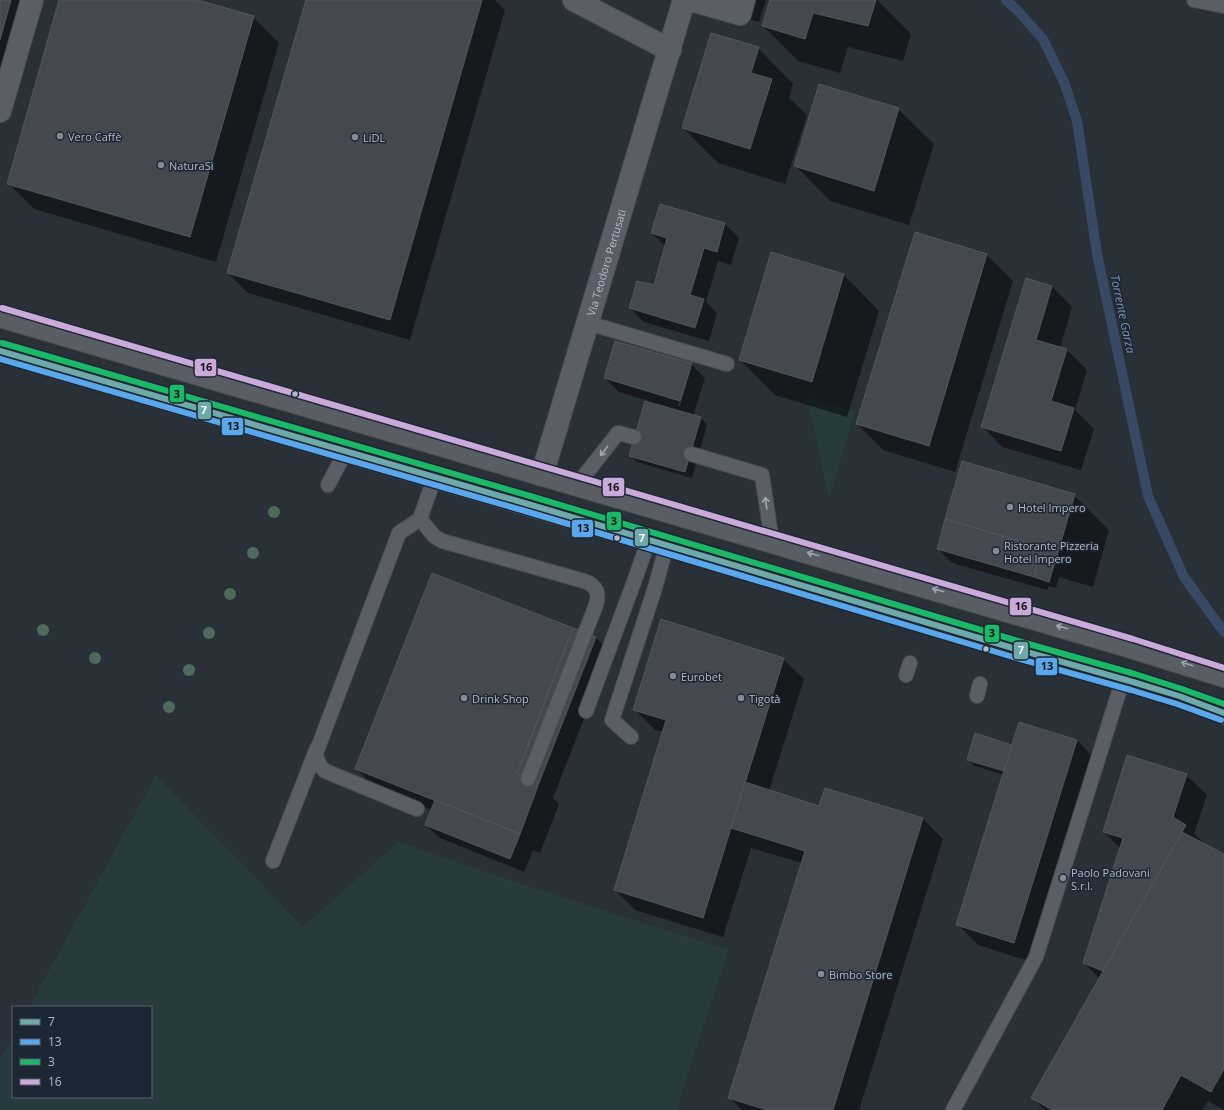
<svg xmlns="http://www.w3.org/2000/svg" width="1224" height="1110" viewBox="0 0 1224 1110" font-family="'Open Sans',sans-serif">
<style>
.green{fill:#273a3e}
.shadow{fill:#0007;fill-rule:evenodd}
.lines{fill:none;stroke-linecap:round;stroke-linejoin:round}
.stream{stroke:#384963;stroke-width:10}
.building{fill:#444950;stroke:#52575f}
.service-casing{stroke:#484c53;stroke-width:16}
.minor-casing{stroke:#484c53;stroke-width:24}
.secondary-casing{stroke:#484c53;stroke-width:24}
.service{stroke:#5a5e66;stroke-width:14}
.minor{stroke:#5a5e66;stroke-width:22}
.secondary{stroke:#595d64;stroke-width:22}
.bus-1-casing{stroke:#1d2633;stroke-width:9}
.bus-2-casing{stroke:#1d2633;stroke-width:9}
.bus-3-casing{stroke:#1d2633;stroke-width:9}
.bus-4-casing{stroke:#1d2633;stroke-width:9}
.bus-1{stroke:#6faaab;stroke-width:6}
.bus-2{stroke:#5aa8eb;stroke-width:6}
.bus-3{stroke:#1ab867;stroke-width:6}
.bus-4{stroke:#caaadb;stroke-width:6}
.tree{fill:#4e6a5a}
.oneway{stroke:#a2a9b5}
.oneway2{stroke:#9da4b0}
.poi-dot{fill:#848b96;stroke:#1d2633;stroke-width:1.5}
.bus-dot{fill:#b4bcc9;stroke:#1d2633;stroke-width:1.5}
.labels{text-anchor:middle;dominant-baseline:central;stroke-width:3;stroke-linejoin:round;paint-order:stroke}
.poi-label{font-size:11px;fill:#b4bcc9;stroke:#1d2633;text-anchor:start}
.street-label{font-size:11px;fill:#b4bcc9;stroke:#1d2633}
.water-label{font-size:12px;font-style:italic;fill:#7c92b1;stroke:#1d2633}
.line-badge{stroke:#1d2633;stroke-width:1.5}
.badge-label{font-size:11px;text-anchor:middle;font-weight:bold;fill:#fff}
.pale-badge-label{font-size:11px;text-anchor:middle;font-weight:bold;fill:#111}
</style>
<rect width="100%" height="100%" fill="#2a3038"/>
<!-- green -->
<g class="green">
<path d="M807,397L855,412L829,499Z"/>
<path d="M156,775L303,927L398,842L506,879L729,950L677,1108L682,1110H0V1060L13,1036V1097H151V1007H29Z"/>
</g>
<!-- shadow -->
<g class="shadow">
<path d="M0,0H37L0,117Z"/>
<path d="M60,0H194L253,17L279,43L216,262L34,209L8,183Z"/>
<path d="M307,0H495L505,10L410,340L248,293L228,273Z"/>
<path d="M699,0H766L759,22L703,5Z"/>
<path d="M771,0H877L911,34L903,61L848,47L840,73L798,61L763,26Z"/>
<path d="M758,48L793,84L789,98L807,115L785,184L718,163L683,128Z"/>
<path d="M898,109L934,144L909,225L830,201L795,165Z"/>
<path d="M660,205L725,224L739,238L731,265L718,261L706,302L717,313L709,341L644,322L630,308L654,287L666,247L652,233Z"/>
<path d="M772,253L844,275L879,311L847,417L775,395L740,360Z"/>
<path d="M987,255L1013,281L955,472L883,450L857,424Z"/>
<path d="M1026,279L1052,286L1072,307L1060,348L1067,350L1087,370L1075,410L1094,429L1081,470L1002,447L982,426Z"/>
<path d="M691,364L705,378L693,416L701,418L707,425L692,478L637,462L630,455L646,400L619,392L605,378ZM688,372H690L680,406H678Z"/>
<path d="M963,463L1074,495L1109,530L1093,587L1059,577L1056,588L1049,586L1047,590L952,563L938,549Z"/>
<path d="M574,630L596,638L610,652L553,798L559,804L540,853L533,850L524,872L440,838L426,825L432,810L376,789L356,768Z"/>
<path d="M783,659L804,679L769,791L820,807L826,789L923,819L943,839L859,1110H742L730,1098L802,863L751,848L723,937L635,910L615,890L663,732L655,730L634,709Z"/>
<path d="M1077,740L1097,761L1035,963L978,945L957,924L1004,775L975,766L968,760L1013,746Z"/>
<path d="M1186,775L1207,795L1194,834L1206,845L1224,855V1110L1208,1101L1202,1110H1045L1032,1098L1100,979L1084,963L1121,849L1104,832Z"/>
</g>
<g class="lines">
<!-- stream -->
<path class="stream" d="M1006,0L1018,11L1043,39L1064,82L1077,121L1097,254L1148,496L1184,577L1224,632"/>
</g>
<!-- building -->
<g class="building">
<path d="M0,0H11L0,40Z"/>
<path d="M59,0H198L254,16L190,237L7,184Z"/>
<path d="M306,0H482L390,320L227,273Z"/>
<path d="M770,0H876L868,26L813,13L805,39L762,26Z"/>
<path d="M711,33L759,47L751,73L772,79L750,149L682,128Z"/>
<path d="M819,84L899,108L874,191L794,166Z"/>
<path d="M660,204L725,223L717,252L704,248L690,295L704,299L695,328L629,308L637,281L654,285L667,238L651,233Z"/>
<path d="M915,232L987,254L929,446L856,424Z"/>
<path d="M771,252L844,274L812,382L739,360Z"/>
<path d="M1026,278L1052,286L1036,340L1067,349L1051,401L1074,408L1061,451L981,427Z"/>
<path d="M615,341L692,363L680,401L604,378Z"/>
<path d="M645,401L701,417L685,472L629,456Z"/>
<path d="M962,461L1075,494L1058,552L945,519Z"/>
<path d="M945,519L1042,548L1034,577L937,549Z"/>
<path d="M1042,548L1058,552L1049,582L1034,577Z"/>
<path d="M432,573L573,628L517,774L539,783L520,834L355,769Z"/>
<path d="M661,619L784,658L703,918L614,890L666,720L633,710Z"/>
<path d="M573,628L596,637L539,783L517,774Z"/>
<path d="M1019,722L1077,740L1014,943L956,925Z"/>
<path d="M975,733L1012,745L1004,771L967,760Z"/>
<path d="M1127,755L1187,774L1173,817L1186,825L1103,971L1083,963L1123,838L1103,832Z"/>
<path d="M745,782L819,806L825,788L923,818L833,1110H767L728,1098L805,851L731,828Z"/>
<path d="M435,800L520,834L510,859L425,825Z"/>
<path d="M1182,832L1224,854V1069L1211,1092L1181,1075L1162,1110H1052L1031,1098Z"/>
</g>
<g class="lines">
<defs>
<g id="service">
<path d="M1194,0L1224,6"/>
<path d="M588,323L727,364"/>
<path d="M691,454L762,475L772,542"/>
<path d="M328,485L346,451"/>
<path d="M577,485L618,433L634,437"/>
<path d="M420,519L434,536L442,541L584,581C596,585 600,593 596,605L528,779"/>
<path d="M906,675L910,663"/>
<path d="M977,696L980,684"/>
<path d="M586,711L634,582L649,539"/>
<path d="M631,737L612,720L655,588L667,544"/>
<path d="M417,809L325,771C319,765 317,761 316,753L399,533L420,519L435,476"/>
<path d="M273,861L317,748"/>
<path d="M953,1110L1036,957L1123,679"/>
</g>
<g id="minor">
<path d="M574,0L670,50"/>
<path d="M691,0L740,14L744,0"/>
<path d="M0,111L32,0"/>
<path id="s1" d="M542,475L684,0"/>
</g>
<g id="secondary">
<path d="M0,316L1131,647L1224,676"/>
<path d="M0,351C281,432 563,513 844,597C909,617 975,637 1040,656C1102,673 1165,689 1224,713"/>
</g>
</defs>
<!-- service casing -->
<use href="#service" class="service-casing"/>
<!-- minor casing -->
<use href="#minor" class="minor-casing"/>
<!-- secondary casing -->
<use href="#secondary" class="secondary-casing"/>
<!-- service -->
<use href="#service" class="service"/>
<!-- minor -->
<use href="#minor" class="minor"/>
<!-- secondary -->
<use href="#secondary" class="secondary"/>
<defs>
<path id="bus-1" d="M0,351L528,504L1016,649L1133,682L1179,696L1224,713"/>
<path id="bus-2" d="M0,359L525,511L1013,657L1131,690L1177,704L1221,720"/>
<path id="bus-3" d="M2,343L530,496L1018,641L1135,674L1182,689L1224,704"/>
<path id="bus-4" d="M2,308L1133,639L1224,668"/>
</defs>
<!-- bus-1 casing -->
<use href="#bus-1" class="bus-1-casing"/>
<!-- bus-2 casing -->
<use href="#bus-2" class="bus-2-casing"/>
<!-- bus-3 casing -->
<use href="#bus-3" class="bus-3-casing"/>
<!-- bus-4 casing -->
<use href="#bus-4" class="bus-4-casing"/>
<!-- bus-1 -->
<use href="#bus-1" class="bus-1"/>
<!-- bus-2 -->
<use href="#bus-2" class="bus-2"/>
<!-- bus-3 -->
<use href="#bus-3" class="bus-3"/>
<!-- bus-4 -->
<use href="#bus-4" class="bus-4"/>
</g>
<!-- trees -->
<g class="tree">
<circle cx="274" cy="512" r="6"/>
<circle cx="253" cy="553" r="6"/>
<circle cx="230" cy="594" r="6"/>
<circle cx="43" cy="630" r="6"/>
<circle cx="209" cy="633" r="6"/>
<circle cx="95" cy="658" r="6"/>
<circle cx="189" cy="670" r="6"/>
<circle cx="169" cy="707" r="6"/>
</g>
<!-- one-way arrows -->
<defs><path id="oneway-shaft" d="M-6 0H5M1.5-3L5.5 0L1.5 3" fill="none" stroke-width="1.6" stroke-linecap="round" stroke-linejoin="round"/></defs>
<g class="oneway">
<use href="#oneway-shaft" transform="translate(604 451) rotate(128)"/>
<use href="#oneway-shaft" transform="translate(766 503) rotate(-98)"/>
</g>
<g class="oneway2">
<use href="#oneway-shaft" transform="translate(813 554) rotate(-164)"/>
<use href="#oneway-shaft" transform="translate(938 590) rotate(-164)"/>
<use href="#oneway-shaft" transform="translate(1062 627) rotate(-164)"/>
<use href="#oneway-shaft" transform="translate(1187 664) rotate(-162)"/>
</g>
<!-- markers -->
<g class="poi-dot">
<circle cx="60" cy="136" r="4"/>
<circle cx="355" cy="137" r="4"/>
<circle cx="161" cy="165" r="4"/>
<circle cx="1010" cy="507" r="4"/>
<circle cx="996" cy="551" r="4"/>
<circle cx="673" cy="676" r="4"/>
<circle cx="464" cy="698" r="4"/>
<circle cx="741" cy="698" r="4"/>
<circle cx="1063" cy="878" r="4"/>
<circle cx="821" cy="974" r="4"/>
</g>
<g class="bus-dot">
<circle cx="295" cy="394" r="3.5"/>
<circle cx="617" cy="538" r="3.5"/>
<circle cx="986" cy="649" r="3.5"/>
</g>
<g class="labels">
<!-- poi labels -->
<g class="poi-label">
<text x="68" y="136">Vero Caffè</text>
<text x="363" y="137">LiDL</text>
<text x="169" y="165">NaturaSì</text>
<text x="1018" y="507">Hotel Impero</text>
<text x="1004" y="545">Ristorante Pizzeria<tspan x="1004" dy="13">Hotel Impero</tspan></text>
<text x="681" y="676">Eurobet</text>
<text x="472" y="698">Drink Shop</text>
<text x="749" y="698">Tigotà</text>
<text x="1071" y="872">Paolo Padovani<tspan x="1071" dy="13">S.r.l.</tspan></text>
<text x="829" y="974">Bimbo Store</text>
</g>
<!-- street labels -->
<g class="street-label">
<text stroke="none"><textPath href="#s1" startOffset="222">Via Teodoro Pertusati</textPath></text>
</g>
<!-- water labels -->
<g class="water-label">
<text transform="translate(1123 314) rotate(78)">Torrente Garza</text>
</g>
</g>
<g class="line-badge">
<rect x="194" y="358" width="23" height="19" rx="4" fill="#caaadb"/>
<rect x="169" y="384" width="16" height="19" rx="4" fill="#1ab867"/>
<rect x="197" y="401" width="15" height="19" rx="4" fill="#6faaab"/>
<rect x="221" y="417" width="23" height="19" rx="4" fill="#5aa8eb"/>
<rect x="602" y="477" width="23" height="20" rx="4" fill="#caaadb"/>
<rect x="606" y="511" width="16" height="20" rx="4" fill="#1ab867"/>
<rect x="571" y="519" width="23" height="19" rx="4" fill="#5aa8eb"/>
<rect x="634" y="528" width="15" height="19" rx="4" fill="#6faaab"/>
<rect x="1009" y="597" width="23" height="19" rx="4" fill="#caaadb"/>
<rect x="984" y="624" width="16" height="19" rx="4" fill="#1ab867"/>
<rect x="1013" y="641" width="16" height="19" rx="4" fill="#6faaab"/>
<rect x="1035" y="657" width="23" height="19" rx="4" fill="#5aa8eb"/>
</g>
<g class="badge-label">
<text x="204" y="414">7</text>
<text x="642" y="542">7</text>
<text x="1021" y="654">7</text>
</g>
<g class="pale-badge-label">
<text x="206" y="371">16</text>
<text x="177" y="398">3</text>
<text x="233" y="430">13</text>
<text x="613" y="491">16</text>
<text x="614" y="525">3</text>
<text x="583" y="532">13</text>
<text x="1021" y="610">16</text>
<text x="992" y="637">3</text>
<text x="1047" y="670">13</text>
</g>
<!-- legend -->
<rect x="12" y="1006" width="140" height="92" fill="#1d2633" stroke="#59626f"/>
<rect x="20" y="1019" width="20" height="6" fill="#6faaab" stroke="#59626f"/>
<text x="48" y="1026" font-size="12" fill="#b4bcc9">7</text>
<rect x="20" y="1039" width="20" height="6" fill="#5aa8eb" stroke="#59626f"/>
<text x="48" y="1046" font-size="12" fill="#b4bcc9">13</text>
<rect x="20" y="1059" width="20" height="6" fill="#1ab867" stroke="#59626f"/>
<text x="48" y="1066" font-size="12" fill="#b4bcc9">3</text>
<rect x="20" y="1079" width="20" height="6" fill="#caaadb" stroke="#59626f"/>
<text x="48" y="1086" font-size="12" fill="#b4bcc9">16</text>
</svg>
